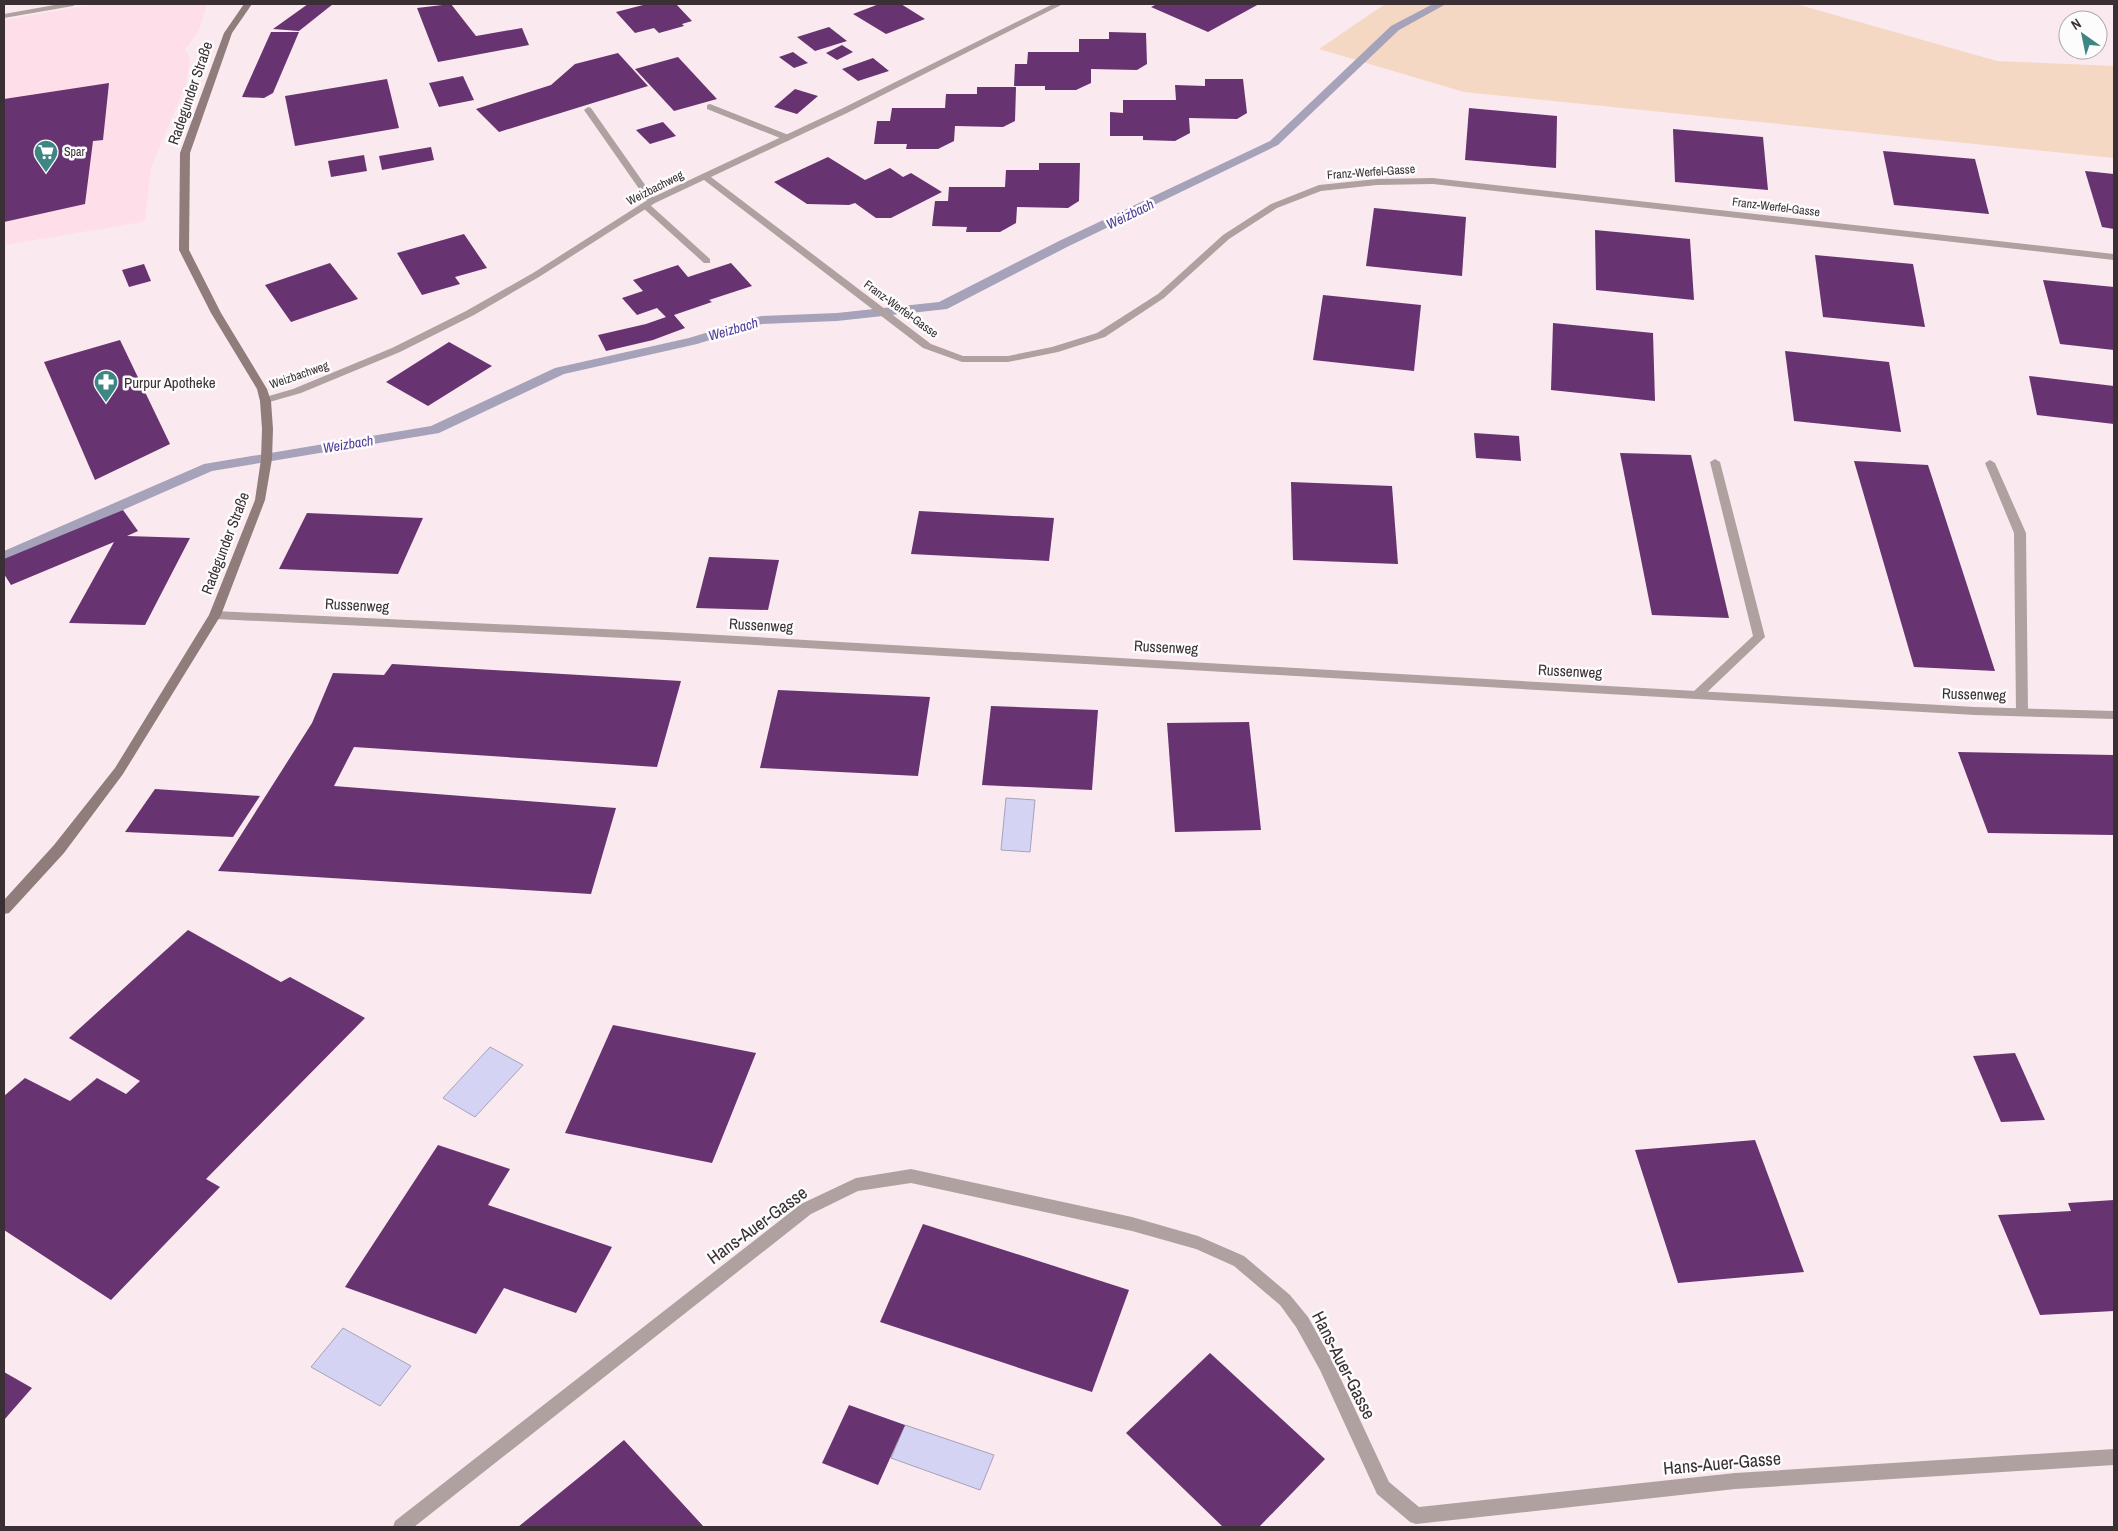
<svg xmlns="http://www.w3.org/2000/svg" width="2118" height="1531" viewBox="0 0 2118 1531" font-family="'Archivo Narrow',sans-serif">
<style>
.built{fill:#fddee9}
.green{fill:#f5d8c3}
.water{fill:#d5d3f4;stroke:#a6a2ba}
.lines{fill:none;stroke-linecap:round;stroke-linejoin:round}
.stream{fill:#a6a2ba;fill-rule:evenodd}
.building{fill:#673371}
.lane{fill:#afa1a0;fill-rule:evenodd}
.street{fill:#afa1a0;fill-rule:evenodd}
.secondary{fill:#907c7a;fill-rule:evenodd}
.labels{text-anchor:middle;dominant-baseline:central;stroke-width:5;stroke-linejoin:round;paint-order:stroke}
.far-poi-label{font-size:12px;fill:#3a2f33;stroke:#fcfcfc;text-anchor:start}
.far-street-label{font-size:12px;fill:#3a2f33;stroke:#fcfcfc}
.far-water-label{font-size:14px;font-style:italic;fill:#513c9a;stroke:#fcfcfc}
.street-label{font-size:15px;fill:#3a2f33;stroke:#fcfcfc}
.poi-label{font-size:15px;fill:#3a2f33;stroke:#fcfcfc;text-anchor:start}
.near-street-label{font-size:18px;fill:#3a2f33;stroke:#fcfcfc}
</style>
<rect width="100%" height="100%" fill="#fbe9f0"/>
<!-- built -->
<path class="built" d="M97,4H207L199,30L185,50L190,59L186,84L151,168L145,219L141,222L4,245V20Z"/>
<!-- green -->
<path class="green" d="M1385,4H1796L1997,61L2114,66V158L1464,92L1319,49Z"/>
<!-- water -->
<g class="water">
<path d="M1006,798L1035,800L1030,852L1001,850Z"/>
<path d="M490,1047L523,1065L475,1117L443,1098Z"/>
<path d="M343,1328L411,1366L380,1406L311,1367Z"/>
<path d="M905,1425L994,1455L980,1490L891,1458Z"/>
</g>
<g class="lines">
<!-- stream -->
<path class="stream" d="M1433,4H1446L1399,30L1278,145L1067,247L947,309L837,321L762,324L697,344L564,374L439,433L212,471L4,562V551L204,464L431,426L555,368L689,338L761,316L837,313L939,302L1059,241L1270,141L1391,26Z"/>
</g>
<!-- building -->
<g class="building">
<path d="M308,4H333L299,31L273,29Z"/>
<path d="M451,4L476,36L522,28L529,45L438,62L417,8Z"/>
<path d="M647,4H676L692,21L682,24L684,26L659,33L654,28L635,33L616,12Z"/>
<path d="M879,4H901L925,19L886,34L853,14Z"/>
<path d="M1157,4H1259L1208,32L1151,7Z"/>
<path d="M829,27L847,41L815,51L797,37Z"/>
<path d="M271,32H299L273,93L264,98L242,97Z"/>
<path d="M1109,32L1146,33L1147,64L1137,70L1091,69V83L1076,90H1045V86H1014L1015,64H1027L1028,52H1079V39H1109Z"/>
<path d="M842,45L853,52L837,60L826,53Z"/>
<path d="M793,52L808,63L794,68L779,57Z"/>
<path d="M618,53L648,86L499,132L476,109L551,85L575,64Z"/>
<path d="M678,57L717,99L674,111L635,69Z"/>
<path d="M873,58L889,71L858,81L842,69Z"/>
<path d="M463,76L474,100L439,107L429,83Z"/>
<path d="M387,79L399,128L295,146L285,96Z"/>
<path d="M1205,79H1243L1247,113L1237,119L1189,118L1190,133L1175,141L1143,140V136H1110V112L1123,113V100H1176L1175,85L1205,86Z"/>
<path d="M109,83L103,140L93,141L85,204L4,222V99Z"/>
<path d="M977,87H1016L1015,121L1003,127L955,126L954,141L938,149H906L907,144H874L877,121H890L892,108H945L946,94H977Z"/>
<path d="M795,89L818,96L797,114L774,107Z"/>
<path d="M1469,108L1557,116L1556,168L1465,160Z"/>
<path d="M663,122L676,136L650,144L636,130Z"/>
<path d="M1673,129L1763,137L1768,190L1675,182Z"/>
<path d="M431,147L434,160L382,170L379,156Z"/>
<path d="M1883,151L1975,159L1989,214L1894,205Z"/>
<path d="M364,155L367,171L331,177L328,161Z"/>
<path d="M828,157L865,180L890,168L903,177L911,173L942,192L891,218H876L855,203L849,205L807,204L774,182Z"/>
<path d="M1039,163H1080L1079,201L1068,208L1017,207L1016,223L1000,232H966L967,227L932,226L935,201H948L949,187H1005L1006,170H1039Z"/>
<path d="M2085,171L2114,174V229L2102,227Z"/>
<path d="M1374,208L1466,217L1462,276L1366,266Z"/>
<path d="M1595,230L1690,239L1694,300L1596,290Z"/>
<path d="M464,234L487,268L455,277L460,284L422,295L397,253Z"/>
<path d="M1815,255L1913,264L1925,327L1823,317Z"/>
<path d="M330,263L358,299L291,322L265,285Z"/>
<path d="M731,263L752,286L709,300L712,302L674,315L685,328L653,340L606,351L598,335L646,324L666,317L657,308L637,315L622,298L643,291L633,280L678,265L688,277Z"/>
<path d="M144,264L151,281L129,287L122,270Z"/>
<path d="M2043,280L2114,287V350L2060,344Z"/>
<path d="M1323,295L1421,305L1414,371L1313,360Z"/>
<path d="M1553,323L1653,333L1655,401L1551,390Z"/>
<path d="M120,340L170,444L95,480L44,362Z"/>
<path d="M449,342L492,366L428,406L386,382Z"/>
<path d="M1785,351L1889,362L1901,432L1794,421Z"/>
<path d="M2029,376L2114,386V424L2037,415Z"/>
<path d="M1474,433L1519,436L1521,461L1476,458Z"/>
<path d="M1620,453L1691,455L1729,618L1652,615Z"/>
<path d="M1854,461L1928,465L1995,671L1914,667Z"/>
<path d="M1291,482L1392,486L1398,564L1293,560Z"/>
<path d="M123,510L138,531L127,536L190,538L145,625L69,623L114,542L11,585L4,574V559Z"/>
<path d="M919,511L1054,518L1049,561L911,554Z"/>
<path d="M307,513L423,518L398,574L279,569Z"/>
<path d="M709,557L779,560L768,610L696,608Z"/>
<path d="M392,664L681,681L657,767L354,747L334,786L616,808L591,894L218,871L312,723L333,673L384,675Z"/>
<path d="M778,690L930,697L918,776L760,768Z"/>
<path d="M991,706L1098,710L1092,790L982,785Z"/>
<path d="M1249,722L1261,830L1175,832L1167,723Z"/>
<path d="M1958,752L2114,755V835L1988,833Z"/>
<path d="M155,789L260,796L233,837L125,832Z"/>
<path d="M188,930L281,982L290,977L365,1018L206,1179L220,1187L111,1300L4,1230V1096L25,1078L70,1101L97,1078L126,1094L140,1081L69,1038Z"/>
<path d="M613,1025L756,1053L712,1163L565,1133Z"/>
<path d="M2015,1053L2045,1120L2001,1122L1973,1056Z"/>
<path d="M1755,1140L1804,1272L1678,1283L1635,1150Z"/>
<path d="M438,1145L510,1169L488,1205L612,1247L576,1313L504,1288L476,1334L345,1287Z"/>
<path d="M2114,1200V1311L2040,1315L1998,1215L2071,1211L2068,1203Z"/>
<path d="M923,1224L1129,1290L1092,1392L880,1322Z"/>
<path d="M1210,1353L1325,1459L1259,1527H1223L1126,1433Z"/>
<path d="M4,1372L32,1388L4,1420Z"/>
<path d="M849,1405L905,1425L878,1485L822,1463Z"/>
<path d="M624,1440L704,1527H518L593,1466Z"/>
</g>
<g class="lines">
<!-- lane -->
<g class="lane">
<path d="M710,104L791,136L792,138L788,141L785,140L707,109V105Z"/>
<path d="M588,107L591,108L655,199V203H649L584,110Z"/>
<path d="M645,202L648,203L710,259V263H704L642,207L640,205Z"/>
<path d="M1715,459L1720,462L1765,637L1701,698H1693L1691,695L1693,692L1753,636L1710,462Z"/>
<path d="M1990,460L1995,463L2026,533L2028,712L2022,716L2016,712L2014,533L1985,463Z"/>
</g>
<!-- street -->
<g class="street">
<path d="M60,4H77L73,6L4,18V14Z"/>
<path d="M1053,4H1063L847,113L711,177L931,344L963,356H1008L1052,347L1097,333L1158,294L1223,235L1271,204L1319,185L1377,179L1433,178L2114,254V260L1433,184L1377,185L1321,191L1277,208L1229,239L1164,298L1105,337L1058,352L1008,362H962L923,348L704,180L655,203L539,277L474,315L400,352L301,393L266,403L261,400L262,398L293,389L392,348L466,311L533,273L649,199L841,109Z"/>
<path d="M215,611L667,632L1975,707L2114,711V719L1975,715L667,640L215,619L209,615Z"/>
<path d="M911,1169L1132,1217L1198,1236L1244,1256L1290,1295L1308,1317L1332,1360L1389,1482L1419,1507L1735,1473L2114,1449V1465L1735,1489L1416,1524L1410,1522L1377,1494L1320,1370L1296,1327L1280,1305L1234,1266L1196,1249L1132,1231L911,1183L858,1191L811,1214L414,1527H393L395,1521L801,1204L856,1178Z"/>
</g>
<!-- secondary -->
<path class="secondary" d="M244,4H252L232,33L190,153L189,250L221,313L267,389L271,401L273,429L272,459L265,500L221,615L123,774L64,853L9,913L4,914V900L54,845L115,768L209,615L255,500L261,459L262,429L260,401L257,389L211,313L179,250L180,153L224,33Z"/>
</g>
<!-- icons -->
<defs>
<symbol id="supermarket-pin" viewBox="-11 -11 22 30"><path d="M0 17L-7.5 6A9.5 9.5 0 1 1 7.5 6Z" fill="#3e8684" stroke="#fcfcfc"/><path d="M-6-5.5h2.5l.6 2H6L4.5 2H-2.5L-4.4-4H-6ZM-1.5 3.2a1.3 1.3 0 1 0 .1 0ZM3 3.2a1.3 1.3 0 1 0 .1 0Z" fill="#fff"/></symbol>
<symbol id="pharmacy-pin" viewBox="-11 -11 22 30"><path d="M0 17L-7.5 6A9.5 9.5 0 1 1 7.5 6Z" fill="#3e8684" stroke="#fcfcfc"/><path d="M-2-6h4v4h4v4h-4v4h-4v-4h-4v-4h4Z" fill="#fff"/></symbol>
</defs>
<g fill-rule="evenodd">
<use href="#supermarket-pin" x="32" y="138" width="28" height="38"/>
<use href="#pharmacy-pin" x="92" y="368" width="28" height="38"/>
</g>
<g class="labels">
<!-- far-poi labels -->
<g class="far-poi-label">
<text x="64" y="152">Spar</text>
</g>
<!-- far-street labels -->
<g class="far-street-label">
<text transform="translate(1371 172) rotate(-4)">Franz-Werfel-Gasse</text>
<text transform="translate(655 188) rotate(-27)">Weizbachweg</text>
<text transform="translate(1776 207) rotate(7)">Franz-Werfel-Gasse</text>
<text transform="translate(901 309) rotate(36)">Franz-Werfel-Gasse</text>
<text transform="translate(299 375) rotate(-19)">Weizbachweg</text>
</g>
<!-- far-water labels -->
<g class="far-water-label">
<text transform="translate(1130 214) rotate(-26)">Weizbach</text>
<text transform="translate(733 329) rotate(-16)">Weizbach</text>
<text transform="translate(348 444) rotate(-9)">Weizbach</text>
</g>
<!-- street labels -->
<g class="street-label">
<text transform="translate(190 93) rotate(-71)">Radegunder Straße</text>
<text transform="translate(225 543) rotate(-69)">Radegunder Straße</text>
<text transform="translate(357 605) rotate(3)">Russenweg</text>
<text transform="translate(761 625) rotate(3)">Russenweg</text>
<text transform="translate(1166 647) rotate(3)">Russenweg</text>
<text transform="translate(1570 671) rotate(3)">Russenweg</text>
<text transform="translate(1974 694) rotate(2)">Russenweg</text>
</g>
<!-- poi labels -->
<g class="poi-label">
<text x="124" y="382">Purpur Apotheke</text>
</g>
<!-- near-street labels -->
<g class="near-street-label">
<text transform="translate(757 1225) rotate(-36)">Hans-Auer-Gasse</text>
<text transform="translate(1344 1365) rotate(63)">Hans-Auer-Gasse</text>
<text transform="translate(1722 1463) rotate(-5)">Hans-Auer-Gasse</text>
</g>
</g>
<!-- border -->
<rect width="2118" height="1531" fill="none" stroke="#3a2f33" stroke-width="10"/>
<!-- north arrow -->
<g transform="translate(2083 35) rotate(327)"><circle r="24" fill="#fcfcfc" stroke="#aeaaac"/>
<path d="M0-4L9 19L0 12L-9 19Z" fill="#3e8684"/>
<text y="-8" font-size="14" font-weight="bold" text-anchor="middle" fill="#3a2f33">N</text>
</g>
</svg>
